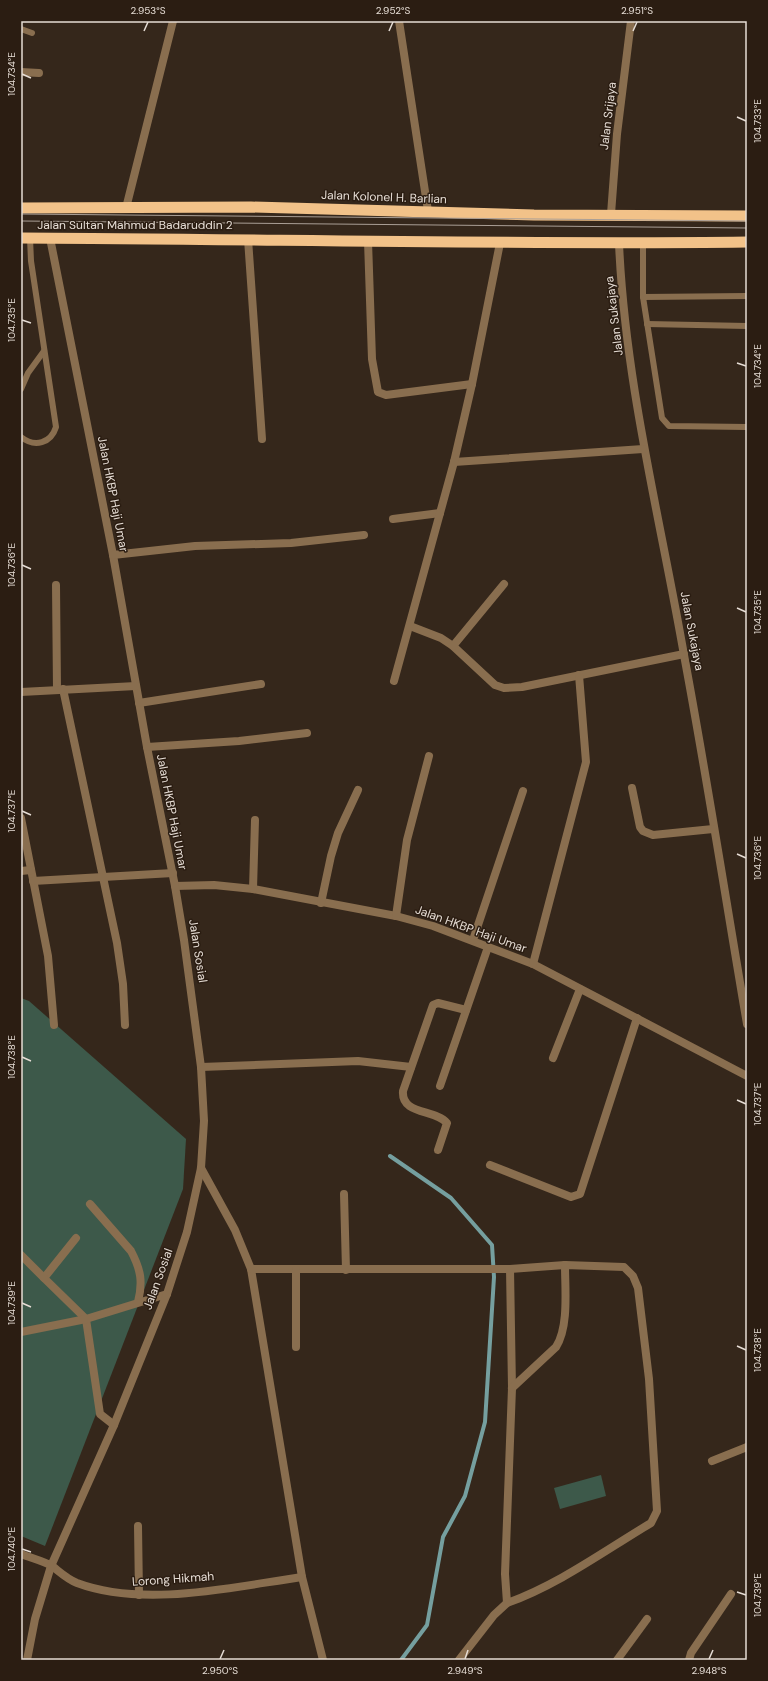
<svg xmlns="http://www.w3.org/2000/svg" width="768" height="1681" viewBox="0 0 768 1681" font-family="'DM Sans',sans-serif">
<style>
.green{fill:#3d594a}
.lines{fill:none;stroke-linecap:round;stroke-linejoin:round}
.stream{stroke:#759f9f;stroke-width:4}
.service{stroke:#896e4f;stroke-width:6}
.minor{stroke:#896e4f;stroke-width:8}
.tertiary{stroke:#896e4f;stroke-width:8}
.trunk{stroke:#f2c289;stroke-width:11}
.tram{stroke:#aa9f96;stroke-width:1}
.ticks{fill:none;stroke:#e6ddd5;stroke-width:1.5}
.labels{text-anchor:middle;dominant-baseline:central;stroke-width:3;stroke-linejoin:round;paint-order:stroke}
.street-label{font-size:12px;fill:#e6ddd5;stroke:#2b1d12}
.neatline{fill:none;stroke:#e6ddd5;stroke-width:1.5}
.ticks-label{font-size:10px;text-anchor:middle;fill:#e6ddd5}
</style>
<rect width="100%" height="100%" fill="#35271b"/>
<!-- green -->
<g class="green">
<path d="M21,998L29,1001L186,1139L183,1189L45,1546L21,1536Z"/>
<path d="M601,1475L606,1496L560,1509L554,1488Z"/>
</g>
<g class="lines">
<!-- stream -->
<path class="stream" d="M390,1156L451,1198L492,1245L494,1277L485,1422L465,1496L443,1537L427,1625L401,1660"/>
<!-- service -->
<g class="service">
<path d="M21,29L32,33"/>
<path d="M643,243V297L662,418L669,426L747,427"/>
<path d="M643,297L747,296"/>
<path d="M647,324L747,326"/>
<path d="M21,389L28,373L44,351"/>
<path d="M21,437C35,448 51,443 56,427L31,261L30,238"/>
</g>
<!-- minor -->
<g class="minor">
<path d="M399,21L428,211"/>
<path d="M21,72L39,73"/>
<path d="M126,208L173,21"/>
<path d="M50,238L113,555L147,747L175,886L214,885L253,889L396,916L433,926L533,964L747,1076"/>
<path d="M248,239L262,439"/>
<path d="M368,241L372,359L378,392L386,395L472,384"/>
<path d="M619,243C625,383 660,517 684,655C707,778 726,901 747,1024"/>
<path d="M454,462L643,449"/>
<path d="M393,519L440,513"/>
<path d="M113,555L195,546L291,543L364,535"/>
<path d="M56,585L57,690"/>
<path d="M410,626L441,638L453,646L495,685L504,688L522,687L684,654"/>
<path d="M453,646L504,584"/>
<path d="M394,681L454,462L472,384L500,243"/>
<path d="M63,689L117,943L123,984L125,1025"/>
<path d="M21,692L136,686"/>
<path d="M139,703L261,684"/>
<path d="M147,747L239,741L307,733"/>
<path d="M632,788L640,827L643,831L653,835L713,829"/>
<path d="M21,818L48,956L54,1025"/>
<path d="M21,871L31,870"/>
<path d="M33,881L173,873"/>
<path d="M253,889L255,820"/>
<path d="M321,903L331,856L338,833L358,790"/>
<path d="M396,916L407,840L429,756"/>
<path d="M473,940L523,791"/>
<path d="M533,964L586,762L579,675"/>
<path d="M553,1058L580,989"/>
<path d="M201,1067L358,1061L411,1067"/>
<path d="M440,1086L488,947"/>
<path d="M438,1150L447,1123C435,1109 401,1115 403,1091L433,1005L438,1003L466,1010"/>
<path d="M490,1165L571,1197L580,1194L637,1018"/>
<path d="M201,1168L235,1230L251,1269L302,1577L323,1660"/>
<path d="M344,1194L346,1270"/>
<path d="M90,1204L131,1251C141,1270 143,1282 138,1302"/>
<path d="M76,1238L44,1278L86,1319L100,1414L114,1425"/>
<path d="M21,1255L44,1278"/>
<path d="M251,1269H510L565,1265L624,1267L633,1276L638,1288L649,1379L657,1511L651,1523C604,1551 558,1585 507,1603L505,1574L512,1388L510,1269"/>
<path d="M296,1270V1347"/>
<path d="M21,1332L86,1319L167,1294"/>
<path d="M512,1388L556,1347C569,1327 565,1289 565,1265"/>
<path d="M712,1461L747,1447"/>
<path d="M138,1526L139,1595"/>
<path d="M21,1554C31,1558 43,1561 52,1566C61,1573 67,1579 77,1583C144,1608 232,1587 302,1577"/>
<path d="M27,1660L35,1619L51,1566L114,1425L167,1294L187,1232L201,1168L204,1121L201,1067L184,940L175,886"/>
<path d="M459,1660L494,1615L507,1603"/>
<path d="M617,1660L647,1619"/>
<path d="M689,1660L691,1653L731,1594"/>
</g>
<!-- tertiary -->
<path class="tertiary" d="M611,214L617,134L631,21"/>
<!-- trunk -->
<g class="trunk">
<path d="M21,208L251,207L534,215L747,216"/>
<path d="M21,238C263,239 505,245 747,242"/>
</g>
<!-- tram -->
<g class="tram">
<path d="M21,214L747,221"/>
<path d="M21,221L747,228"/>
</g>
</g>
<!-- ticks -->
<path class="ticks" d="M144,31L148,22M389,31L393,22M633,31L637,22M22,74L31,78M737,117L746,121M22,320L31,323M737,363L746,366M22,565L31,569M737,608L746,612M22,811L31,815M737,854L746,858M22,1057L31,1061M737,1100L746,1104M22,1303L31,1307M737,1346L746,1350M22,1549L31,1552M737,1592L746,1595M220,1659L224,1650M465,1659L468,1650M709,1659L713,1650"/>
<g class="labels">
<!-- street labels -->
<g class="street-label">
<text transform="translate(608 116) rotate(-83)">Jalan Srijaya</text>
<text transform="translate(384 197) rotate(2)">Jalan Kolonel H. Barlian</text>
<text x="135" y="225">Jalan Sultan Mahmud Badaruddin 2</text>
<text transform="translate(614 316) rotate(-97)">Jalan Sukajaya</text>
<text transform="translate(113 494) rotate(79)">Jalan HKBP Haji Umar</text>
<text transform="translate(692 631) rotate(79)">Jalan Sukajaya</text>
<text transform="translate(172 812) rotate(79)">Jalan HKBP Haji Umar</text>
<text transform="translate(471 929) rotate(20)">Jalan HKBP Haji Umar</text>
<text transform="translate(198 951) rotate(81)">Jalan Sosial</text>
<text transform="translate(158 1279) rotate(-70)">Jalan Sosial</text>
<text transform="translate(173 1579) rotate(-4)">Lorong Hikmah</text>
</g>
</g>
<!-- border -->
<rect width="768" height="1681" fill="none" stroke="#2b1d12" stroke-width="44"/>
<rect x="22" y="22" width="724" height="1637" class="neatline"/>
<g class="ticks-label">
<text x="148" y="14">2.953°S</text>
<text x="393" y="14">2.952°S</text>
<text x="637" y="14">2.951°S</text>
<text transform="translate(11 74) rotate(-90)" y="4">104.734°E</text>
<text transform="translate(757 121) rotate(-90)" y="4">104.733°E</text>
<text transform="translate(11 320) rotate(-90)" y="4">104.735°E</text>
<text transform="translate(757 366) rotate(-90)" y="4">104.734°E</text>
<text transform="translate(11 565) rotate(-90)" y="4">104.736°E</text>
<text transform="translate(757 612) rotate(-90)" y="4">104.735°E</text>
<text transform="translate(11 811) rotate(-90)" y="4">104.737°E</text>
<text transform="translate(757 858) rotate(-90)" y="4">104.736°E</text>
<text transform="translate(11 1057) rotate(-90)" y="4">104.738°E</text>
<text transform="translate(757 1104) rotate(-90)" y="4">104.737°E</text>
<text transform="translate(11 1303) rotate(-90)" y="4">104.739°E</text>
<text transform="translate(757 1350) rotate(-90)" y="4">104.738°E</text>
<text transform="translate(11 1549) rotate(-90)" y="4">104.740°E</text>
<text transform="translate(757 1595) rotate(-90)" y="4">104.739°E</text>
<text x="220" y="1674">2.950°S</text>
<text x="465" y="1674">2.949°S</text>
<text x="709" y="1674">2.948°S</text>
</g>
</svg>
